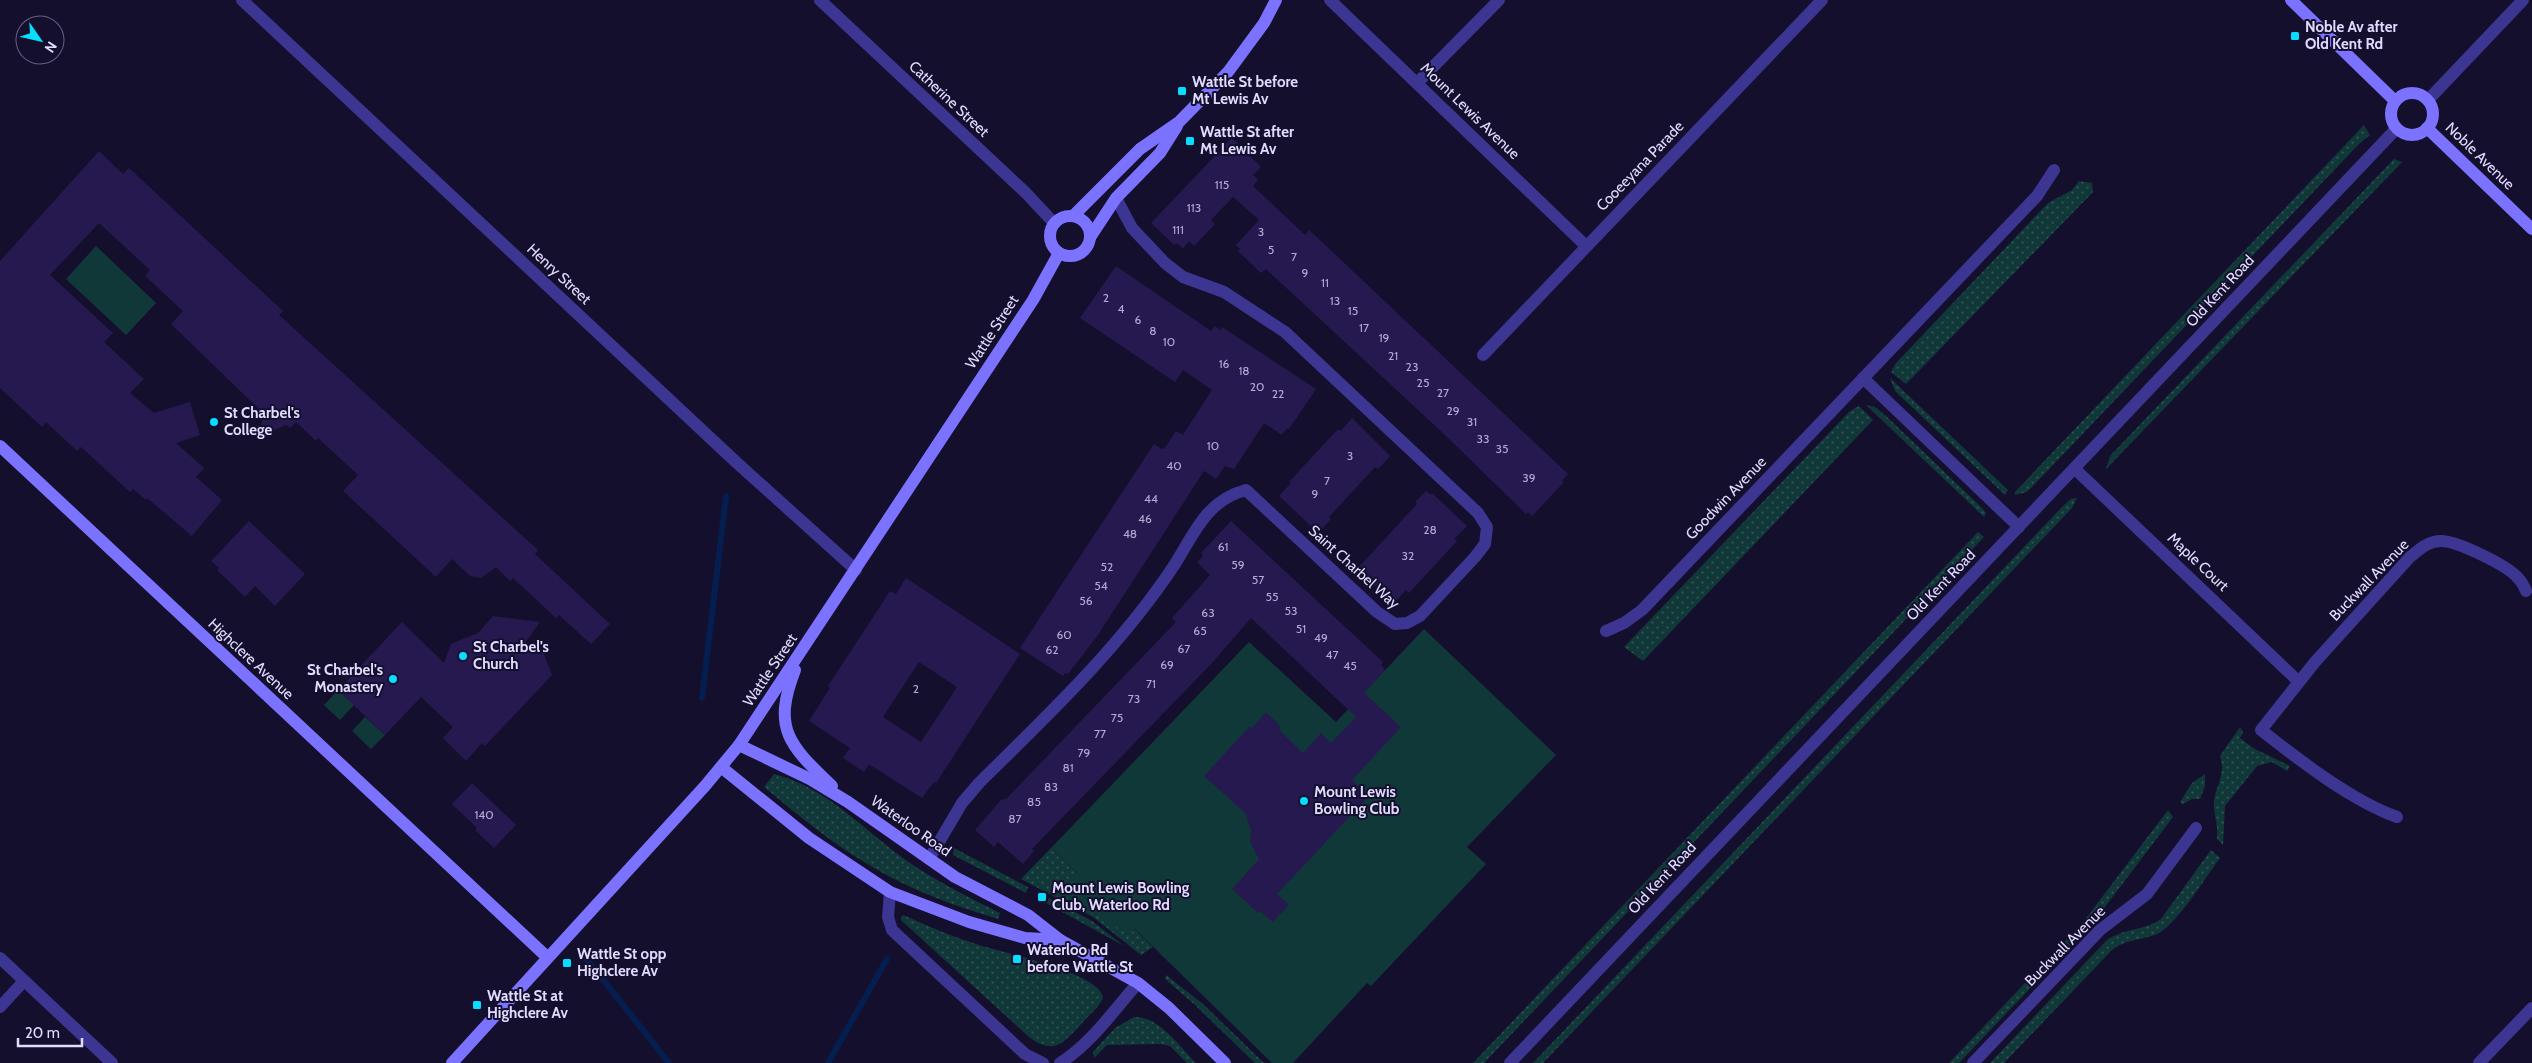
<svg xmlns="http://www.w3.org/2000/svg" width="2532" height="1063" viewBox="0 0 2532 1063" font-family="Cabin,sans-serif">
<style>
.grass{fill:url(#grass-dots)}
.garden{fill:#113838}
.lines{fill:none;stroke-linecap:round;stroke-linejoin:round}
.stream{stroke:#051e50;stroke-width:6}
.building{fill:#261950;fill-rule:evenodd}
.street{stroke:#3c3591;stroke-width:12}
.secondary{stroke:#7b72ff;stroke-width:12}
.poi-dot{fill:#07ddff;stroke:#150f2e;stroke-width:2}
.labels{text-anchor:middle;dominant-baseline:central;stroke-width:4;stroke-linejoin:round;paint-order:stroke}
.number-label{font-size:12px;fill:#b2aad3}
.poi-label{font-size:15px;font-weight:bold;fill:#e1dbff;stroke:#150f2e;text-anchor:start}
.street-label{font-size:15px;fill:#e1dbff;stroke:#150f2e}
</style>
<defs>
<pattern id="grass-dots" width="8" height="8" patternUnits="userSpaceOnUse" patternTransform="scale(1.25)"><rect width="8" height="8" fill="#113838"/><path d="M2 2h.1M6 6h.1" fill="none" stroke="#335456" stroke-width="1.8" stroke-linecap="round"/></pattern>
</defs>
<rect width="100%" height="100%" fill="#150f2e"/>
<!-- grass -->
<g class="grass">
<path d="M2364,125L2370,135L2359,144L2033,486L2027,492L2015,495V492Z"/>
<path d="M2394,159L2402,162L2106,469L2110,456Z"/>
<path d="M2079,181L2092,183L2093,192L1906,384L1891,372L1896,363L2048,203L2072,190Z"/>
<path d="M1890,378L2008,490L2005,495L1895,391Z"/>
<path d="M1866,405L1875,407L1886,416L1981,507L1986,513L1984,517Z"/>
<path d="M1859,406L1873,420L1643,661L1624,647L1850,411Z"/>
<path d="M2077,498L2072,508L1543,1063H1533L2063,506L2071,499Z"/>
<path d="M1978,532L1984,537L1484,1063H1473Z"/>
<path d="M2240,727L2243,732L2240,738L2253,748L2290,766L2287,771L2272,762L2257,766L2225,806L2223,845L2217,839C2218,823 2215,820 2214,807C2212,790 2227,778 2220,756Z"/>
<path d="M774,774C826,787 864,830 907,861C936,881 968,897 1000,913L998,919C955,906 913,891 874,868C834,845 799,816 764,787Z"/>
<path d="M2205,774V786L2200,799H2192L2183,804L2180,802L2192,783Z"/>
<path d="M2168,810L2173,817L2095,920L1959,1063H1949L2084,921Z"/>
<path d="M954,848L1028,887L1026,893L953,855Z"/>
<path d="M1051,848L1153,947L1141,955L1093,917L1021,879Z"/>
<path d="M2211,850L2220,858C2205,878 2179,921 2159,933C2143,941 2127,938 2112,950L2004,1063H1990L2107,940C2124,928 2144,931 2161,919Z"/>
<path d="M1049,898L1092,921L1124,946L1046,903Z"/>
<path d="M903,915C928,926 953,937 979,945C1001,952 1101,973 1103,998C1099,1007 1090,1014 1083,1022C1065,1041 1055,1057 1029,1037L901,920V917Z"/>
<path d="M1166,975L1203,1004L1264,1063H1255L1194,1004L1165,979Z"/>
<path d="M1134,1017C1159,1016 1179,1046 1196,1063H1187L1170,1046L1161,1044L1107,1045L1094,1058L1093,1052L1115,1028Z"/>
</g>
<!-- garden -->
<g class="garden">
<path d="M96,246L156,303L126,335L66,279Z"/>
<path d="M1424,629L1556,755L1467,847L1486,864L1371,986L1367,983L1293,1063H1272L1135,929L1130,935L1061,894L1079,875L1051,848L1249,642L1336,722Z"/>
<path d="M338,690L354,705L340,720L324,705Z"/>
<path d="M365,717L385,735L371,749L352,731Z"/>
</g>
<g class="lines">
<!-- stream -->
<g class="stream">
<path d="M702,698L726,496"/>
<path d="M585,957L669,1063"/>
<path d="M828,1063L887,959"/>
</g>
</g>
<!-- building -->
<g class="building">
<path d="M1232,138L1261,167L1253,175L1258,180L1253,186L1305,235L1309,230L1322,242L1568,474L1562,481L1564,482L1532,516L1528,512L1526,514L1445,435L1266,269L1261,273L1238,251L1240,249L1236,245L1259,220L1233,197L1211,220L1215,224L1194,246L1189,241L1183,249L1177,243L1174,245L1151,223Z"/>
<path d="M99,151L123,174L129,168L283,311L279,315L538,550L535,554L610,624L591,644L559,615L556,618L513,578L510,581L496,567L481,578L470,576L452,559L436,577L343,491L358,475L318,438L316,441L296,422L290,428L286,425L270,432L261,424L264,414L171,324L183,311L145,276L150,270L99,223L50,275L113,333L104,342L144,379L130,393L154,413L190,402L200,435L176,443L204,468L196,477L222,500L192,536L147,498L146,500L133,489L130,492L81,447L77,451L46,422L42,427L0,388V261Z"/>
<path d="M1116,266L1211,331L1215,326L1220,330L1222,327L1316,389L1289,429L1287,428L1282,435L1264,423L1234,469L1225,466L1216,479L1204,471L1098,635L1068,674L1065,673L1063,676L1020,648L1154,444L1162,449L1165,448L1176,431L1183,435L1212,390L1183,370L1175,382L1080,318Z"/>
<path d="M1352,418L1390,456L1378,469L1375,467L1329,517L1331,519L1320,531L1310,525L1279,496L1291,483L1289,482L1338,429L1341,431Z"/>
<path d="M1426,491L1431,495L1432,493L1467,526L1454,539L1457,541L1409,593L1406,590L1394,603L1359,570V567L1417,504L1415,502Z"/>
<path d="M249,521L305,574L275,606L255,586L245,597L217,570L219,568L211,561Z"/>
<path d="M1231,521L1383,662L1381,665L1385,670L1364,693L1401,727L1352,780L1369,796L1277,894L1289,905L1273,922L1260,911L1258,913L1232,889L1259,859L1250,842L1251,830L1245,813L1204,776L1250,726L1252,728L1266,712L1281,727L1279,730L1303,753L1321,733L1331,743L1356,717L1251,618L1212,663L1032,849L1034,851L1023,864L998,842L994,847L975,830L1001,800L1007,798L1176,622L1172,618L1210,575L1197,562L1203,556L1201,553Z"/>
<path d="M906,578L1020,654L936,783L934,782L922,798L869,764L864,772L843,758L850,748L809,721L830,688L828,686L890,591L896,594ZM919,662L957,687L921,742L883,717Z"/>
<path d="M493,616L540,622L525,643L544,654L552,675L485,746L482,743L466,761L443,738L453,727L421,697L385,735L338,690L402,622L444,663L451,644L478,633Z"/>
<path d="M472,783L516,825L494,848L475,830L477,828L452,804Z"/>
</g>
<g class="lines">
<!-- street -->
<g class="street">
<path d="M242,0L736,462L856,570"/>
<path d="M820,0L1026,193L1054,223"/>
<path d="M1330,0L1586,246"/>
<path d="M1417,83L1499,0"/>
<path d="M2428,100L2523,0"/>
<path d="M1483,355L1822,0"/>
<path d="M1863,378L2019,527"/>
<path d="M2075,469L2298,681"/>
<path d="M1606,631L1624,623L1642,610L2037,196L2054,170"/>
<path d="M2397,817C2352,801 2299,760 2261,730L2315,662L2410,557C2419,550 2428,541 2441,541C2457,541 2507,565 2518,578C2522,582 2524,586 2526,591"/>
<path d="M929,859L962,803L979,783C1049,714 1121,646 1175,564C1195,532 1207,500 1246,490L1377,612L1395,624L1407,623L1420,616L1475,557L1485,544L1487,527L1478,513L1285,332L1224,292L1183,277L1165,263L1132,228L1116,198"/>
<path d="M890,892L888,917L892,930L1025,1054L1043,1063"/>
<path d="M0,958L112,1063"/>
<path d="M0,1007L24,981"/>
<path d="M1060,1063C1091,1044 1114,1010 1138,983"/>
<path d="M1510,1063L2396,129"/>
<path d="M1973,1063L2100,930L2147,894L2196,828"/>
<path d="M2479,1063L2532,1008"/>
</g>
<!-- secondary -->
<g class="secondary">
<path d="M2291,0L2395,101"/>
<circle cx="2412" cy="114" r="21"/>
<path d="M2427,128L2532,229"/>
<path d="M1074,215L1140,149L1179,122L1228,72L1264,23L1276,0"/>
<circle cx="1070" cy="236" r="20"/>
<path d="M1091,236L1116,198L1160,153L1177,126"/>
<path d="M0,446L547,957"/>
<path d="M795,670C772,729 789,745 832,786"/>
<path d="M739,745L810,779L848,802L955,877L1028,915L1060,940L1138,983L1169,1008L1225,1063"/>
<path d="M721,767L809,838L890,892L969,922L1025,938L1060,940"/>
<path d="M452,1063L705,786L739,745L1033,300L1059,253"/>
</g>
</g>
<!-- markers -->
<g class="poi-dot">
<rect x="2290" y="31" width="10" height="10" rx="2.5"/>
<rect x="1177" y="86" width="10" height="10" rx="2.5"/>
<rect x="1185" y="136" width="10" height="10" rx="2.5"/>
<circle cx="214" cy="422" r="5"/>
<circle cx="463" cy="656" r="5"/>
<circle cx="393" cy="679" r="5"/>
<circle cx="1304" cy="801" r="5"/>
<rect x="1037" y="892" width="10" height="10" rx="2.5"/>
<rect x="1012" y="954" width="10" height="10" rx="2.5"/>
<rect x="562" y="958" width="10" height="10" rx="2.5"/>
<rect x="472" y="1000" width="10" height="10" rx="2.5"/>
</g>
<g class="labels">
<!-- number labels -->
<g class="number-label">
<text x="1222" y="184">115</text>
<text x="1194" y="207">113</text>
<text x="1178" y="229">111</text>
<text x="1261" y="231">3</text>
<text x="1271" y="249">5</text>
<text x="1294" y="256">7</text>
<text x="1305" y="272">9</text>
<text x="1325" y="282">11</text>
<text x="1106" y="297">2</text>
<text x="1335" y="300">13</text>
<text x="1121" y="308">4</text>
<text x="1353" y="310">15</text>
<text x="1138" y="319">6</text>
<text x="1364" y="327">17</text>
<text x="1153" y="330">8</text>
<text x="1384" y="337">19</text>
<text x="1169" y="341">10</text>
<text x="1393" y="355">21</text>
<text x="1224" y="363">16</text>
<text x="1412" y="366">23</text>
<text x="1244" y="370">18</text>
<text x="1423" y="382">25</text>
<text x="1257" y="386">20</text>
<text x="1443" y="392">27</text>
<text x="1278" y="393">22</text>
<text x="1453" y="410">29</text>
<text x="1472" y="421">31</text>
<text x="1483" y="438">33</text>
<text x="1213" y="445">10</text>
<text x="1502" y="448">35</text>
<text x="1350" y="455">3</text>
<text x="1174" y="465">40</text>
<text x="1529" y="477">39</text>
<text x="1327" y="480">7</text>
<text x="1315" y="493">9</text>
<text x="1151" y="498">44</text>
<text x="1145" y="518">46</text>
<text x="1430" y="529">28</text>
<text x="1130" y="533">48</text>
<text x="1223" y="546">61</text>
<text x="1408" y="555">32</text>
<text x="1238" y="564">59</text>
<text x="1107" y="566">52</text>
<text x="1258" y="579">57</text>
<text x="1101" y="585">54</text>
<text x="1272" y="596">55</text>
<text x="1086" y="600">56</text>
<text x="1291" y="610">53</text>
<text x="1208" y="612">63</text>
<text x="1301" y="628">51</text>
<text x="1200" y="630">65</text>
<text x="1064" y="634">60</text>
<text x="1321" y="637">49</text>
<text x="1184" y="648">67</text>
<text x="1052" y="649">62</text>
<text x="1332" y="654">47</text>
<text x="1167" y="664">69</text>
<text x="1350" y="665">45</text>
<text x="1151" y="683">71</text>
<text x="916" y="688">2</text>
<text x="1134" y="698">73</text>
<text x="1117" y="717">75</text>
<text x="1100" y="733">77</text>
<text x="1084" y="752">79</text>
<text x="1068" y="767">81</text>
<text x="1051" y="786">83</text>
<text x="1034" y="801">85</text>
<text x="484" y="814">140</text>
<text x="1015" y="818">87</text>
</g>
<!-- poi labels -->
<g class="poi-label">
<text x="2305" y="27">Noble Av after<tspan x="2305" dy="17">Old Kent Rd</tspan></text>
<text x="1192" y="82">Wattle St before<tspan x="1192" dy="17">Mt Lewis Av</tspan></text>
<text x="1200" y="132">Wattle St after<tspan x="1200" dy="17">Mt Lewis Av</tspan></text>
<text x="224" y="413">St Charbel's<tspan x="224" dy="17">College</tspan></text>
<text x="473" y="647">St Charbel's<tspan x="473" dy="17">Church</tspan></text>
<text x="383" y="670" text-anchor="end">St Charbel's<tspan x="383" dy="17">Monastery</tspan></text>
<text x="1314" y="792">Mount Lewis<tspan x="1314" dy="17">Bowling Club</tspan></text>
<text x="1052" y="888">Mount Lewis Bowling<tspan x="1052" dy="17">Club, Waterloo Rd</tspan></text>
<text x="1027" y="950">Waterloo Rd<tspan x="1027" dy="17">before Wattle St</tspan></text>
<text x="577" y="954">Wattle St opp<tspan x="577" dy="17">Highclere Av</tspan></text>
<text x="487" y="996">Wattle St at<tspan x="487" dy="17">Highclere Av</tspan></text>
</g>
<!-- street labels -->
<g class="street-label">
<text transform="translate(949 99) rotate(43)">Catherine Street</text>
<text transform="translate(1470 111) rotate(44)">Mount Lewis Avenue</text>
<text transform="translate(2480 156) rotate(44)">Noble Avenue</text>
<text transform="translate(1640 166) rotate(-46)">Cooeeyana Parade</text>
<text transform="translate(559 274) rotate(43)">Henry Street</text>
<text transform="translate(2220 291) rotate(-47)">Old Kent Road</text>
<text transform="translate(992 332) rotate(-57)">Wattle Street</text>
<text transform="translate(1726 498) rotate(-46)">Goodwin Avenue</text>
<text transform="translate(2198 562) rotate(43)">Maple Court</text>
<text transform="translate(1354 567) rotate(42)">Saint Charbel Way</text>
<text transform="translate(2369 580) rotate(-46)">Buckwall Avenue</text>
<text transform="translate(1941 585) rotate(-46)">Old Kent Road</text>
<text transform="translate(251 659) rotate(43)">Highclere Avenue</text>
<text transform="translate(770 670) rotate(-56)">Wattle Street</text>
<text transform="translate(911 826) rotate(35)">Waterloo Road</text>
<text transform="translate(1662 878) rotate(-47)">Old Kent Road</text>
<text transform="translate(2065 946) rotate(-45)">Buckwall Avenue</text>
</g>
</g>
<!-- north arrow -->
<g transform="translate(40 40) rotate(124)"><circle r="24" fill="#150f2e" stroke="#676182"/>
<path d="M0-4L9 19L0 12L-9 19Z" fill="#07ddff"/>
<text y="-8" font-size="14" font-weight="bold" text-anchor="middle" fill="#e1dbff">N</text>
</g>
<!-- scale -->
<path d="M18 1038v8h64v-8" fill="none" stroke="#e1dbff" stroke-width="2.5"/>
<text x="25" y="1038" font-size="15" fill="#e1dbff" stroke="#150f2e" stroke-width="4" paint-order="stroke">20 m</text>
</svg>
